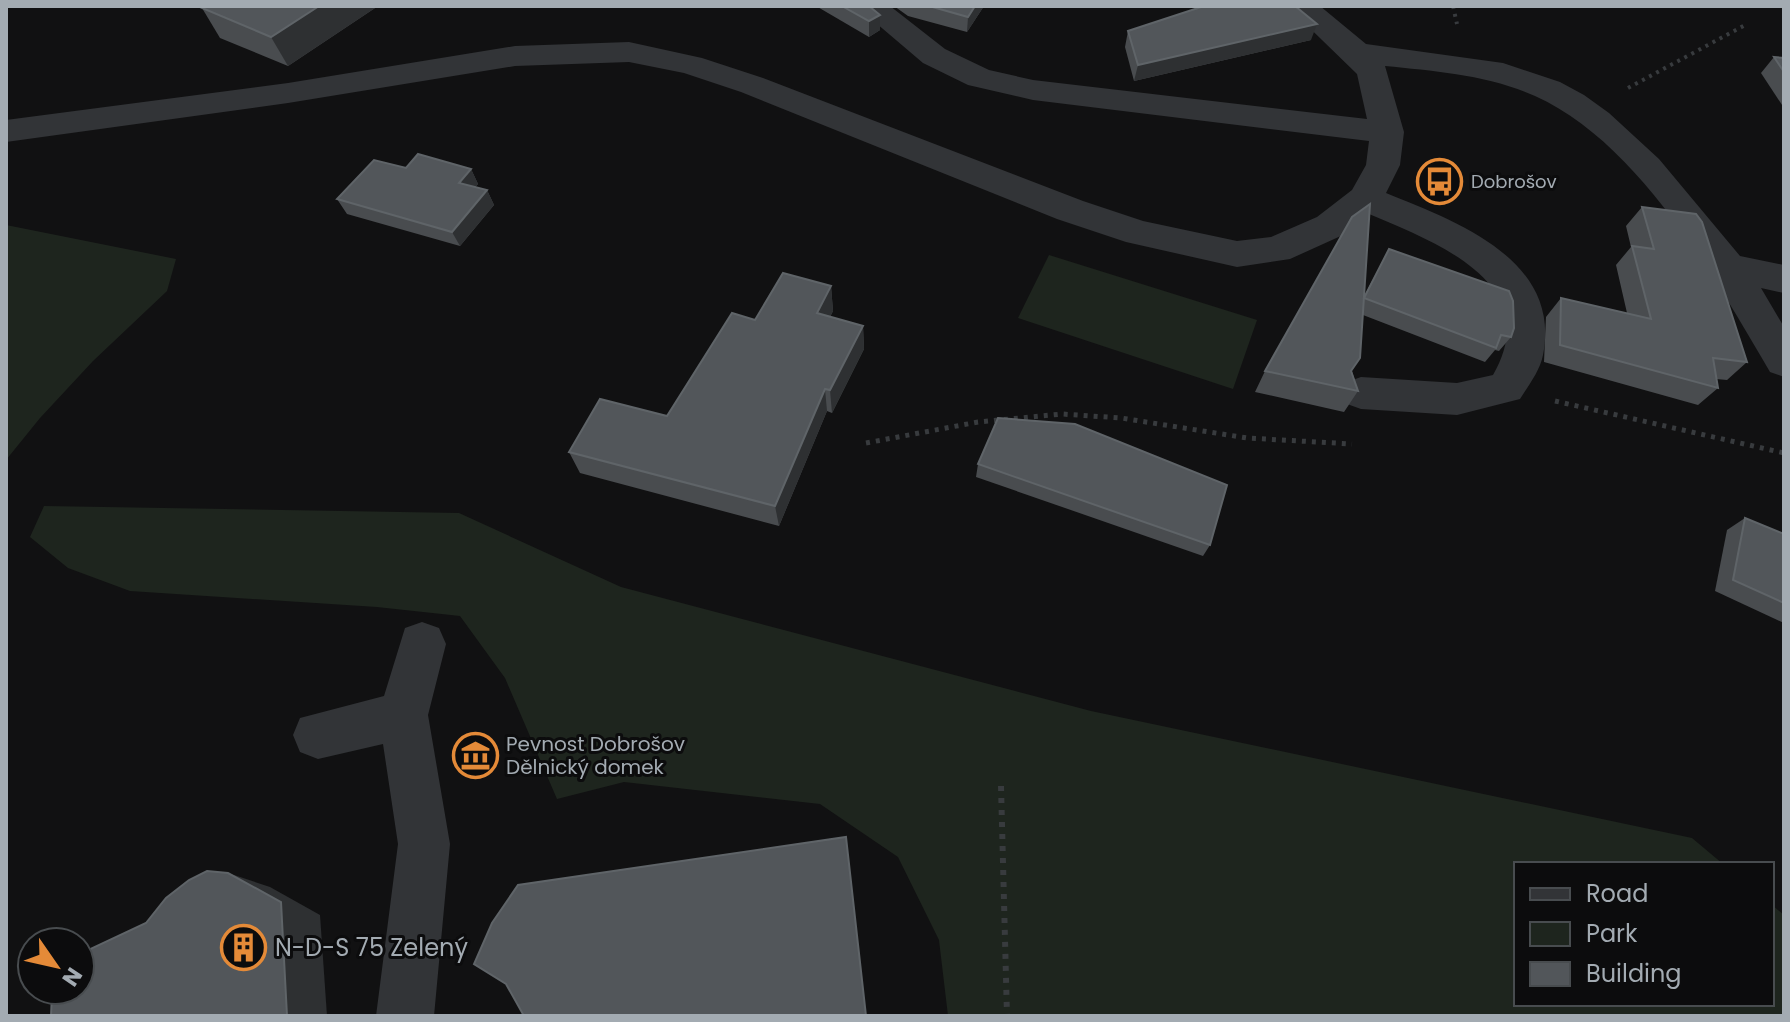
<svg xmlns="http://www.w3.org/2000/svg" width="1790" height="1022" viewBox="0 0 1790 1022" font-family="Poppins,sans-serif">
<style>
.green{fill:#1e251e}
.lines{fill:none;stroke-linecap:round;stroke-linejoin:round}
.path-far2{stroke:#383b3e;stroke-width:4;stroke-dasharray:3 5;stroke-linecap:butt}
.path-far1{stroke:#383b3e;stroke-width:5;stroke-dasharray:4 6;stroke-linecap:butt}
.path{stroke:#383b3e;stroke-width:6;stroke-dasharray:5 7;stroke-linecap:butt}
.minor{fill:#323437;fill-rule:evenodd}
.wall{fill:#494c4f}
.shaded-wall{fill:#2e3032}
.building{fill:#52565a;stroke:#5f6468;stroke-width:2}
.labels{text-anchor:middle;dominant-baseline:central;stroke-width:6;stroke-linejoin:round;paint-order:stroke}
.far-poi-label{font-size:18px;fill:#a3abb2;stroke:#0c0c0d;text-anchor:start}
.poi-label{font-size:20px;fill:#a3abb2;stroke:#0c0c0d;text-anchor:start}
.near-poi-label{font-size:24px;fill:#a3abb2;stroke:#0c0c0d;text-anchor:start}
</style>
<rect width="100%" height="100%" fill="#111112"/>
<!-- green -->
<g class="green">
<path d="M6,225L176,259L167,291L93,361L40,418L6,460Z"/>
<path d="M1049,255L1257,320L1233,389L1018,318Z"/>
<path d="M44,506L459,513L621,587L1091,711L1692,838L1723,864H1516V1004H1772V905L1784,915V1016H948L939,940L898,857L820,804L624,782L557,799L505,678L460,616L377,607L130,591L68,568L30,537Z"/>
</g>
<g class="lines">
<!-- path-far2 -->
<g class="path-far2">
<path d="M1453,6L1457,24"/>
<path d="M1628,88L1747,24"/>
</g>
<!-- path-far1 -->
<g class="path-far1">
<path d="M1555,401L1784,453"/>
<path d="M866,443L978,422L1062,414L1121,418L1247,438L1352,444"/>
</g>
<!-- path -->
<path class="path" d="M1001,786L1007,1016"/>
<!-- minor -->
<g class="minor">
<path d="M856,6H890L945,49L989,70L1033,80L1367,119L1357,74L1287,6H1320L1366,44L1503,63L1560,82L1584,95L1609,113L1659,159L1740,256L1784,265V293L1761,288L1784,327V377L1770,372C1715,278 1638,142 1535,96C1488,75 1435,71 1385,66L1404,132L1400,165L1386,193C1455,221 1562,259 1543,355C1540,371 1528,386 1520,399L1457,415L1361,409L1347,404L1341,393L1347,382L1361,377L1457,383L1493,375C1546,283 1435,242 1369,214L1343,235L1290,259L1237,267L1126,242L1057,219L741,92L684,73L629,62L515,66L288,103L6,142V120L288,83L515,46L629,42L702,58L763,78L1083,201L1143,221L1237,241L1271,237L1317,217L1352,190L1366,165L1369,141L1033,100L968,85L923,63Z"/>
<path d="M422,622L439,628L446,644L428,715L450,844L434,1016H376L398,844L383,744L318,759L300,752L293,735L300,718L384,696L405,628Z"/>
</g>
</g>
<!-- wall -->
<g class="wall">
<path d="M378,6L288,66L220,38L202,8Z"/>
<path d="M816,6H869L880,15V30L869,37Z"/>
<path d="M894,6H984L967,32L908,16Z"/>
<path d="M1128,31L1311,40L1134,81L1125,47Z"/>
<path d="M1774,57L1784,58V108L1761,73Z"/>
<path d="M406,168L471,169L478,184L475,187L487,190L494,205L460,246L347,214L337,199Z"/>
<path d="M1642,207L1747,362L1727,380L1716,379L1718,388L1698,405L1544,362L1546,317L1561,298L1627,313L1616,265L1631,247L1626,226Z"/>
<path d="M1389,249L1511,337L1499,351L1495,350L1485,362L1363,315L1352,371L1358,391L1344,412L1255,392L1265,371L1364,296Z"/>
<path d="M831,286L833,311L830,317L863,326L864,349L832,413L827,411L779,526L580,473L569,452L667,416L755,320Z"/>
<path d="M978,464L1210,545L1203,556L976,477Z"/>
<path d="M1745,518L1784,534V623L1715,591L1727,530Z"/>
</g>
<!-- shaded-wall -->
<g class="shaded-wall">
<path d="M319,6H378L288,66L271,37Z"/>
<path d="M975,6H984L967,32L968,17Z"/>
<path d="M880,15V30L869,37V21Z"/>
<path d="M1317,24L1311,40L1134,81L1138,65Z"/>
<path d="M471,169L478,184L466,198L459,183Z"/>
<path d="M487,190L494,205L460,246L452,232Z"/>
<path d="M831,286L833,311L820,337L817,313Z"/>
<path d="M863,326L864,349L832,413L830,390Z"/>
<path d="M825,389L827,411L779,526L775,506Z"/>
<path d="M228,873L270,887L320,915L327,1016H287Z"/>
</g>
<!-- building -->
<g class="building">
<path d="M206,6H319L271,37L202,8Z"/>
<path d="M842,6H869L880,15L869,21Z"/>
<path d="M929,6H975L968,17Z"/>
<path d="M1204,6H1295L1317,24L1138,65L1128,31Z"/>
<path d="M1774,57L1784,58V72Z"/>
<path d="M418,154L471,169L459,183L487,190L452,232L337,199L374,160L406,168Z"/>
<path d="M1370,204L1360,358L1351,371L1358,391L1265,371L1352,217Z"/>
<path d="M1642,207L1696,214L1702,222L1747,362L1713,358L1718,388L1560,345L1561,298L1651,319L1632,246L1654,249Z"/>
<path d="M1389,249L1509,291L1513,301L1514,328L1511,337L1501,335L1496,348L1364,298Z"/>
<path d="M783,273L831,286L817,313L863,326L830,390L825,389L775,506L569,452L600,399L667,416L732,313L755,320Z"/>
<path d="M998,418L1075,424L1227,485L1210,545L978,464Z"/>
<path d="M1745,518L1784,534V603L1733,580Z"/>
<path d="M846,837L866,1016H524L506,984L474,964L492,923L518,885Z"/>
<path d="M207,871L228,873L281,902L287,1016H51L52,993L54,990H80V956L86,951L146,923L166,898L189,880Z"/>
</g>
<!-- icons -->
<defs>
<symbol id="bus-ring" viewBox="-11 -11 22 22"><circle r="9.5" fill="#0c0c0d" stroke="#e48a38" stroke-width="1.5"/><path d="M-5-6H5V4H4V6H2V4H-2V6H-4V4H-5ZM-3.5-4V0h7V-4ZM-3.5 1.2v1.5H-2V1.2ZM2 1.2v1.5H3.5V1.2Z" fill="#e48a38"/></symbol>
<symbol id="museum-ring" viewBox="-11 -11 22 22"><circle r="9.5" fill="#0c0c0d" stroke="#e48a38" stroke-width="1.5"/><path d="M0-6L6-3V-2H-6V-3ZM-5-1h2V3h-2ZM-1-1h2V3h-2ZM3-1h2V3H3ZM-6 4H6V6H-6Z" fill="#e48a38"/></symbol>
<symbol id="building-ring" viewBox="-11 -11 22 22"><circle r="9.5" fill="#0c0c0d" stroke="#e48a38" stroke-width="1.5"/><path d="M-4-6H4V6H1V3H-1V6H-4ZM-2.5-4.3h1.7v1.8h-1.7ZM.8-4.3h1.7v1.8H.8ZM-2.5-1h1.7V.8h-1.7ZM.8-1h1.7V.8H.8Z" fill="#e48a38"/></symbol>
</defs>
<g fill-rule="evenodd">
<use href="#bus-ring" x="1414" y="156" width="51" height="51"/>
<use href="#museum-ring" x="450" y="730" width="51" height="51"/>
<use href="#building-ring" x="218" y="922" width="51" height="51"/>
</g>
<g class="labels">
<!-- far-poi labels -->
<g class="far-poi-label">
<text x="1471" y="181">Dobrošov</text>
</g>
<!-- poi labels -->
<g class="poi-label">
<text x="506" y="744">Pevnost Dobrošov<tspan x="506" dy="23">Dělnický domek</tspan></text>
</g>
<!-- near-poi labels -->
<g class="near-poi-label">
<text x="275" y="947">N-D-S 75 Zelený</text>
</g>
</g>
<!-- border -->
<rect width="1790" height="1022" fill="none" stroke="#a3abb2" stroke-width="16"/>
<!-- legend -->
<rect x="1514" y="862" width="260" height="144" fill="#0c0c0d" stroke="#484c4f" stroke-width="2"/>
<rect x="1530" y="888" width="40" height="12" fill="#323437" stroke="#484c4f" stroke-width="2"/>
<text x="1586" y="902" font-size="24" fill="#a3abb2">Road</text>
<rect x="1530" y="922" width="40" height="24" fill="#1e251e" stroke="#484c4f" stroke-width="2"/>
<text x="1586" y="942" font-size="24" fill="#a3abb2">Park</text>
<rect x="1530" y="962" width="40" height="24" fill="#52565a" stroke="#484c4f" stroke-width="2"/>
<text x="1586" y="982" font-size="24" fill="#a3abb2">Building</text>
<!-- north arrow -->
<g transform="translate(56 966) rotate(124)"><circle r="38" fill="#0c0c0d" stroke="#484c4f" stroke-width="2"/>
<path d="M0-6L14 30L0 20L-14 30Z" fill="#e48a38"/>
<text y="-12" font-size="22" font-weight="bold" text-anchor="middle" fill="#a3abb2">N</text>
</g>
</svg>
